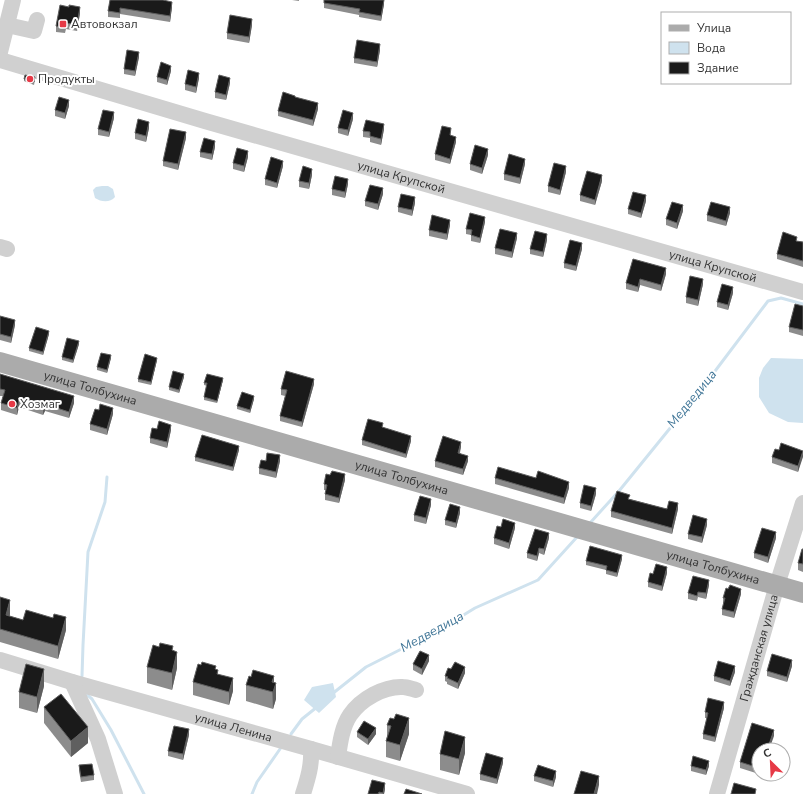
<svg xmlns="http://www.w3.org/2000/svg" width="803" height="794" viewBox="0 0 803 794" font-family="'Nunito Sans',sans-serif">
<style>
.water{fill:#cfe2ee}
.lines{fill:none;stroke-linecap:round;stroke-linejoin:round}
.stream{stroke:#cfe2ee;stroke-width:3}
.minor{stroke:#d0d0d0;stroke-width:16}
.major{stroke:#ababab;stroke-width:20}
.wall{fill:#8c8c8c}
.shaded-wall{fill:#5f5f5f}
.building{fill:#1a1a1a;stroke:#5f5f5f}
.poi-dot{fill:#e63946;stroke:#fff;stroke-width:1.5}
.labels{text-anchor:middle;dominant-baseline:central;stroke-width:4;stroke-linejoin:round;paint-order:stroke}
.poi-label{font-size:12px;fill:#333;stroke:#fff;text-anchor:start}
.street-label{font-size:12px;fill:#333;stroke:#fff}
.water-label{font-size:13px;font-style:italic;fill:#3f7597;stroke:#fff}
</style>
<rect width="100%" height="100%" fill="#fff"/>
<!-- water -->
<g class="water">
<path d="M102,186H108L113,189L115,197C110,203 101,202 95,198L93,190L96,187Z"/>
<path d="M771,358L803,359V423L788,422L769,413L759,397V378L763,368Z"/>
<path d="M333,683L336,697L319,713L304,700L312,687Z"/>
</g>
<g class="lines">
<!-- stream -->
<g class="stream">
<path d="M590,523L619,491L697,395L768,301L781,298L803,304"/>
<path d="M82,676L83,645L88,552L105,502L107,477"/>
<path d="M84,692L92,699L111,730L144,794"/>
<path d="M332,694L366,667L439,630L475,608L538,580L577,537"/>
<path d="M291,734L302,719L317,707"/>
<path d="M252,794L257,782L280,749"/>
</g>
<!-- minor -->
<g class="minor">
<path d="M7,25L34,31L37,20"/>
<path d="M0,52L13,0"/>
<path id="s1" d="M0,60L205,121L803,292"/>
<path d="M0,247L7,249"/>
<path id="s2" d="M0,660L72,682L311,749L467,794"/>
<path d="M72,682L98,739L115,794"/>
<path d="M338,757C340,743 342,727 350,715C361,699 384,686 403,687C407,687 412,689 416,690"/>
<path d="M303,794C308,778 312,765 311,749"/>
<path id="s3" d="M717,794L777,585L803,503"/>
</g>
<!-- major -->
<path class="major" id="s4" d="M0,362L803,593"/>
</g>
<!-- wall -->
<g class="wall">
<path d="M110,0L172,7L170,22L120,14V18L108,17V11Z"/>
<path d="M292,0H299V1Z"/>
<path d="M384,0V4L381,21L359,17V15L324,8V3Z"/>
<path d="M80,13L77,31L66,29L65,33L56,32V26Z"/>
<path d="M252,25L249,43L227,39V33Z"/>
<path d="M380,50L377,67L354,63V58Z"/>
<path d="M139,57L135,76L124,74V69Z"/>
<path d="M171,71L167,85L157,82V77Z"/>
<path d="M199,78L196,93L185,90V84Z"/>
<path d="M24,79L35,80L34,85L24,81Z"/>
<path d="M230,83L226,100L215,98V92Z"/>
<path d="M295,97L318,109L313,126L278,116V111Z"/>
<path d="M69,106L65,119L55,116V110Z"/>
<path d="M114,118L109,137L98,135V129Z"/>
<path d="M353,119L348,136L338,133V128Z"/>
<path d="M149,128L146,142L135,139V133Z"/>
<path d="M384,129L381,145L370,142V138L363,137V131Z"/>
<path d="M451,134V135L456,142L450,164L435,160V154Z"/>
<path d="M186,138L178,170L163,166V161Z"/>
<path d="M215,147L212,160L200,157V152Z"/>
<path d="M488,155L482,174L470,170V164Z"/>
<path d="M248,157L244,172L233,169V163Z"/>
<path d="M525,164L520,184L504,180V174Z"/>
<path d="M283,166L277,188L265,185V179Z"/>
<path d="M566,172L560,195L548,192V186Z"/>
<path d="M312,175L309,189L299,187V181Z"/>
<path d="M602,181L595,205L580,201V195Z"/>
<path d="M348,184L345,198L332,195V189Z"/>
<path d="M383,194L378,210L365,206V201Z"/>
<path d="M646,201L641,218L628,214V209Z"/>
<path d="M415,203L412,216L398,212V207Z"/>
<path d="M683,211L677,229L666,225V219Z"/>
<path d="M730,213L726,226L707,221V215Z"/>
<path d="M485,222L480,243L471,241V235L466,234V229Z"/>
<path d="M450,225L447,240L429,236V230Z"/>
<path d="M517,238L512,258L495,254V248Z"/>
<path d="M547,240L543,257L530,254V249Z"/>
<path d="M797,241L803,242V267L777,259V254Z"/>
<path d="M582,249L576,271L564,268V263Z"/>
<path d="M633,259L666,274L661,291L640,285L638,292L626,289V283Z"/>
<path d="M703,284L698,306L686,303V297Z"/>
<path d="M733,293L728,310L717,307V302Z"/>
<path d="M803,306V336L789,332V327Z"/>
<path d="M0,316L15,325L11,343L0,340Z"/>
<path d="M49,334L43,355L29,351V348Z"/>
<path d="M79,344L73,363L62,360V357Z"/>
<path d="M111,358L107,373L97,370V367Z"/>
<path d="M157,360L151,385L138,382V379Z"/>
<path d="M0,374L74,403L69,418L45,411L43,415L19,407L17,415L1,410V403L3,396H0Z"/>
<path d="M184,377L179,393L169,390V387Z"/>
<path d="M223,380L217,403L204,400V397L207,386L204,385V383Z"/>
<path d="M314,384L302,427L280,421V416L285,396L281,395V389Z"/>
<path d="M254,399L250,413L237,409V406Z"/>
<path d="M113,414L107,435L90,430V424Z"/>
<path d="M171,430L167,448L150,443V438Z"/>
<path d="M362,440L411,441L406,458L362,445Z"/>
<path d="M461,447L460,453L468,461L463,475L435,467V461Z"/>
<path d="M239,450L233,471L195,461V457Z"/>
<path d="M779,450L803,451L798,472L772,463V457Z"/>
<path d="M266,461H280L276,478L259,474V468Z"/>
<path d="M495,478H536L569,488L564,504L495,484Z"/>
<path d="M345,480L339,503L325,500V494L326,490H324V484Z"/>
<path d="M596,494L591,511L580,508V503Z"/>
<path d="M630,499L663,508L678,509L672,534L611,517V511Z"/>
<path d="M431,505L426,524L414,521V515Z"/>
<path d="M460,513L456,528L445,525V520Z"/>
<path d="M707,525L702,543L688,539V534Z"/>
<path d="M515,528L509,549L494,544V538Z"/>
<path d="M549,538L544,555L539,553L537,561L527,558V553Z"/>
<path d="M776,538L768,563L754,558V553Z"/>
<path d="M803,549V572L798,570V563Z"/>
<path d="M622,559L617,577L606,574V570L586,565V561Z"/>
<path d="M667,573L662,591L648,587V582Z"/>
<path d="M709,585L706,599L698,597L697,601L688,599V593Z"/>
<path d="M728,589L741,594L734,618L722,615V609L724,603H723V598Z"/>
<path d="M0,597L10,614V616L23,620L53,618L66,630L58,659L0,642Z"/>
<path d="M173,651L177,668L172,690L147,683V667Z"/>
<path d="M429,661L422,675L413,670V664Z"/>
<path d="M792,666L787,682L767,676V671Z"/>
<path d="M216,669L218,674L233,691L229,705L193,695V682Z"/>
<path d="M451,669L465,673L458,689L447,684V682L445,681V676Z"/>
<path d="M735,672L730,686L714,681V676Z"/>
<path d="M274,682L276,699L273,709L246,701V685Z"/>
<path d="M44,686L37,713L19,708V692Z"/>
<path d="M44,707L88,743L71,757L44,723Z"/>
<path d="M724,708L715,742L703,739V734L707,718H705V712Z"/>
<path d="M390,718L409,734L400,761L386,757V741L387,736V725Z"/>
<path d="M357,732L376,734L368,745L357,737Z"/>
<path d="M189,735L183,760L168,756V751Z"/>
<path d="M774,736L759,750V774L740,768V762Z"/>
<path d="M465,753L459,775L440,770V754Z"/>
<path d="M503,763L497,784L480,780V774Z"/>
<path d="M79,765L94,775V780L81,782L79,771Z"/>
<path d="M691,766H709L706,775L691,771Z"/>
<path d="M760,774H768L767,776Z"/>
<path d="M534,776L556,777L553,787L534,781Z"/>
<path d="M385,789L384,794H368Z"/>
</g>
<!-- shaded-wall -->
<g class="shaded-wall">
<path d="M384,0V4L381,21V16Z"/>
<path d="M172,2V7L170,22V16Z"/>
<path d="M80,7V13L77,31V25Z"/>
<path d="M252,19V25L249,43V37Z"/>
<path d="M380,44V50L377,67V62Z"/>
<path d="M139,52V57L135,76V71Z"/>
<path d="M171,66V71L167,85V80Z"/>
<path d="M199,73V78L196,93V87Z"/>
<path d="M230,78V83L226,100V95Z"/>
<path d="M69,100V106L65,119V113Z"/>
<path d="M318,103V109L313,126V120Z"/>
<path d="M114,112V118L109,137V132Z"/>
<path d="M353,113V119L348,136V130Z"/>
<path d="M149,122V128L146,142V136Z"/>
<path d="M384,124V129L381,145V139Z"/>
<path d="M186,132V138L178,170V164Z"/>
<path d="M456,137V142L450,164V159Z"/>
<path d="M215,141V147L212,160V154Z"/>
<path d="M488,149V155L482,174V168Z"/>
<path d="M248,151V157L244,172V166Z"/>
<path d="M525,159V164L520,184V178Z"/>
<path d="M283,161V166L277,188V183Z"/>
<path d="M566,166V172L560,195V190Z"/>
<path d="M312,169V175L309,189V183Z"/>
<path d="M602,175V181L595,205V200Z"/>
<path d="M348,179V184L345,198V192Z"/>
<path d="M383,188V194L378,210V204Z"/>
<path d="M646,195V201L641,218V213Z"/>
<path d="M415,197V203L412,216V210Z"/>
<path d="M683,205V211L677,229V223Z"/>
<path d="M730,207V213L726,226V221Z"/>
<path d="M485,217V222L480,243V238Z"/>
<path d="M450,220V225L447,240V234Z"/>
<path d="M517,233V238L512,258V252Z"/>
<path d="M547,234V240L543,257V252Z"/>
<path d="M582,243V249L576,271V266Z"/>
<path d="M666,268V274L661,291V285Z"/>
<path d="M640,279V285L638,292V287Z"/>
<path d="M703,279V284L698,306V300Z"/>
<path d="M733,287V293L728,310V305Z"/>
<path d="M15,320V325L11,343V337Z"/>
<path d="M49,331V334L43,355V352Z"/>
<path d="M79,341V344L73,363V360Z"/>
<path d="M111,355V358L107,373V370Z"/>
<path d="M157,358V360L151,385V382Z"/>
<path d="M184,374V377L179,393V390Z"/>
<path d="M223,378V380L217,403V401Z"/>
<path d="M314,379V384L302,427V422Z"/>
<path d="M74,396V403L69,418V412Z"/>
<path d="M254,396V399L250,413V410Z"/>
<path d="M19,400V407L17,415V408Z"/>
<path d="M45,404V411L43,415V408Z"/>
<path d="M113,408V414L107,435V429Z"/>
<path d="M171,425V430L167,448V442Z"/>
<path d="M411,436V441L406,458V454Z"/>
<path d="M461,442V447L458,458V453Z"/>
<path d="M239,446V450L233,471V467Z"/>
<path d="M803,452V457L798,472V466Z"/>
<path d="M280,455V461L276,478V472Z"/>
<path d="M468,456V461L463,475V469Z"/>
<path d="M345,474V480L339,503V498Z"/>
<path d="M569,482V488L564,504V498Z"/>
<path d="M596,488V494L591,511V506Z"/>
<path d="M431,499V505L426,524V518Z"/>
<path d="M678,503V509L672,534V528Z"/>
<path d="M460,507V513L456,528V523Z"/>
<path d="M707,519V525L702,543V537Z"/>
<path d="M515,523V528L509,549V543Z"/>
<path d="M776,532V538L768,563V557Z"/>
<path d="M549,533V538L544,555V549Z"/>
<path d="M539,548V553L537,561V556Z"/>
<path d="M622,555V559L617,577V573Z"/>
<path d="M667,567V573L662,591V586Z"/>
<path d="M709,580V585L706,599V593Z"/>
<path d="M741,589V594L734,618V612Z"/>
<path d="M10,600V614L6,628V615Z"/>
<path d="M66,617V630L58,659V646Z"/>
<path d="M177,652V668L172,690V673Z"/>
<path d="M429,655V661L422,675V669Z"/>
<path d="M792,660V666L787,682V677Z"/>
<path d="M735,666V672L730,686V681Z"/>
<path d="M465,667V673L458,689V683Z"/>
<path d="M44,669V686L37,713V697Z"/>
<path d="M274,676V689L276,683V699L273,709L272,682Z"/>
<path d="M233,678V691L229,705V692Z"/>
<path d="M724,702V708L715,742V737Z"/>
<path d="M409,718V734L400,761V745Z"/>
<path d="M88,727V743L71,757V741Z"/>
<path d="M376,728V734L368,745V739Z"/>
<path d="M189,729V735L183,760V754Z"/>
<path d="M774,730V736L769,750H767Z"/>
<path d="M465,737V753L459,775V759Z"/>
<path d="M503,758V763L497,784V779Z"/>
<path d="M709,761V766L706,775V770Z"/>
<path d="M556,771V777L553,787V781Z"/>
<path d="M599,776V785L597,794H594Z"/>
<path d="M385,783V789L384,794H383Z"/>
</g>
<!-- building -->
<g class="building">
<path d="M110,0H163L172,2L170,16L120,8V13L108,11Z"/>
<path d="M324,0H384L381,16L359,12L360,9L324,3Z"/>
<path d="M60,5L69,7V5L80,7L77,25L66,23L65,28L56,26Z"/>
<path d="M230,15L252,19L249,37L227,33Z"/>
<path d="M357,40L380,44L377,62L354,58Z"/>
<path d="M127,50L139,52L135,71L124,69Z"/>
<path d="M161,62L171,66L167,80L157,77Z"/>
<path d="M188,70L199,73L196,87L185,84Z"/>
<path d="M25,75L35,77L34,82L24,79Z"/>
<path d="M219,75L230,78L226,95L215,92Z"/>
<path d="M283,92L295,96V97L318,103L313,120L278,111Z"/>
<path d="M59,97L69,100L65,113L55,110Z"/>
<path d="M103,110L114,112L109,132L98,129Z"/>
<path d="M343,110L353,113L348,130L338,128Z"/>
<path d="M138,119L149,122L146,136L135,133Z"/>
<path d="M366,120L384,124L381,139L370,136V132L363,131Z"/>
<path d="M442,126L451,128L450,135L456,137L450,159L435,154Z"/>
<path d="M170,129L186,132L178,164L163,161Z"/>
<path d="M204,138L215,141L212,154L200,152Z"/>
<path d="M475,145L488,149L482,168L470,164Z"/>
<path d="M237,148L248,151L244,166L233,163Z"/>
<path d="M509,154L525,159L520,178L504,174Z"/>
<path d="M271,157L283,161L277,183L265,179Z"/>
<path d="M554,163L566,166L560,190L548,186Z"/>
<path d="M303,166L312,169L309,183L299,181Z"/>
<path d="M587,171L602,175L595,200L580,195Z"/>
<path d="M335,176L348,179L345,192L332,189Z"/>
<path d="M370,185L383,188L378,204L365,201Z"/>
<path d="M633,192L646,195L641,213L628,209Z"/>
<path d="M401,194L415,197L412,210L398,207Z"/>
<path d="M672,202L683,205L677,223L666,219Z"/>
<path d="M711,202L730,207L726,221L707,215Z"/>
<path d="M470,213L485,217L480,238L471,235L472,230L466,229Z"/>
<path d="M432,215L450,220L447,234L429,230Z"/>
<path d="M500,229L517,233L512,252L495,248Z"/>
<path d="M535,231L547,234L543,252L530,249Z"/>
<path d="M783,232L797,237L796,241L803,242V261L777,254Z"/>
<path d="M570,240L582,243L576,266L564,263Z"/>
<path d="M633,259L666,268L661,285L640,279L638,287L626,283Z"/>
<path d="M690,276L703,279L698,300L686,297Z"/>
<path d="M722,284L733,287L728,305L717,302Z"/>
<path d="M795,304L803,306V330L789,327Z"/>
<path d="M0,316L15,320L11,337L0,334Z"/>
<path d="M36,327L49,331L43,352L29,348Z"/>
<path d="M67,338L79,341L73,360L62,357Z"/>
<path d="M101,353L111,355L107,370L97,367Z"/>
<path d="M145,354L157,358L151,382L138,379Z"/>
<path d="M173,371L184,374L179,390L169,387Z"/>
<path d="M286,371L314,379L302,422L280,416L287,390L281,389Z"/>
<path d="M0,374L74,396L69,412L45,404L43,408L19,400L17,408L1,403L5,390L0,389Z"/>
<path d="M207,374L223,378L217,401L204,397L207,383H204Z"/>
<path d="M242,392L254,396L250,410L237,406Z"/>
<path d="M100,404L113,408L107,429L90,424L95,409L99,410Z"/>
<path d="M368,419L383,423L382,427L411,436L406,454L362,440Z"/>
<path d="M159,421L171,425L167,442L150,438L152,428L157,429Z"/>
<path d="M202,435L239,446L233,467L195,457Z"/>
<path d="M443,436L461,442L458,453L468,456L463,469L435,461Z"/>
<path d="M781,443L803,451L798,466L772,457L775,449L779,450Z"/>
<path d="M267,453L280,455L276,472L259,468L261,460L266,461Z"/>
<path d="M498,467L536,478L538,471L569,482L564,498L495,478Z"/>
<path d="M332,471L345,474L339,498L325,494L327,485L324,484L326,474L330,475Z"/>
<path d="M584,485L596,488L591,506L580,503Z"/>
<path d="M617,491L630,495L628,499L663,508L667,509L669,501L678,503L672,528L611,511Z"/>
<path d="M420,496L431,499L426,518L414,515Z"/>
<path d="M450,504L460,507L456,523L445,520Z"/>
<path d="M693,515L707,519L702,537L688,534Z"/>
<path d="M503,519L515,523L509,543L494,538L497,526L501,527Z"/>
<path d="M762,528L776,532L768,557L754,553Z"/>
<path d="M535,529L549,533L544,549L539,548L537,556L527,553Z"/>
<path d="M590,546L622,555L617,573L606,570L607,566L586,561Z"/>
<path d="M802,549H803V564L798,563Z"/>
<path d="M656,564L667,567L662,586L648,582L650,573L653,574Z"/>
<path d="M693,576L709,580L706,593L698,592L697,596L688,593Z"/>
<path d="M730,585L741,589L734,612L722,609L725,598H723L726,588L728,589Z"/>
<path d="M0,597L10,600L6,615L23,620L26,610L53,618L54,614L66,617L58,646L0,629Z"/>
<path d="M160,643L173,646L172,650L177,652L172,673L147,667L153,645L159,647Z"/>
<path d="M420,651L429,655L422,669L413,664Z"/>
<path d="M772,654L792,660L787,677L767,671Z"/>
<path d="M718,661L735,666L730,681L714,676Z"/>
<path d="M202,662L216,666L215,669L218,670L217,674L233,678L229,692L193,682L198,664L201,665Z"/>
<path d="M455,662L465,667L458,683L447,678L448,677L445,676L448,668L451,669Z"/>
<path d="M26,664L44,669L37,697L19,692Z"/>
<path d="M253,670L274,676L272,682L276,683L273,692L246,685L249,676L251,677Z"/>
<path d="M61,694L88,727L71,741L44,707Z"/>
<path d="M708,698L724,702L715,737L703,734L708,713L705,712Z"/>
<path d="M396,714L409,718L400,745L386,741L391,726L387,725L390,718L394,719Z"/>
<path d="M364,721L376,728L368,739L357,732Z"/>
<path d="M752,723L774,730L767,750H759V768L740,762Z"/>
<path d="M174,726L189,729L183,754L168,751Z"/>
<path d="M445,731L465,737L459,759L440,754Z"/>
<path d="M486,753L503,758L497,779L480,774Z"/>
<path d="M693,756L709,761L706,770L691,766Z"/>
<path d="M92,764L94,775L81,777L79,765Z"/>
<path d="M538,765L556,771L553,781L534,776Z"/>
<path d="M581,771L599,776L594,794H574Z"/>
<path d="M372,780L385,783L383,793L379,792L378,794H368Z"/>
<path d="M734,783L756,789L755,794H731Z"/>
<path d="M406,789L422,794H404Z"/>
</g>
<!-- markers -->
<g class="poi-dot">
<rect x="59" y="20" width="8" height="8" rx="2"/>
<circle cx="30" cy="79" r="4"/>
<circle cx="12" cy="404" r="4"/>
</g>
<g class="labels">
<!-- poi labels -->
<g class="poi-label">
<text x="71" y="24">Автовокзал</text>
<text x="38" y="79">Продукты</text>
<text x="20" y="404">Хозмаг</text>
</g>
<!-- street labels -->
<g class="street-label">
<text stroke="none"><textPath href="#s1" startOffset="418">улица Крупской</textPath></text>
<text stroke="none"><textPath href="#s1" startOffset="742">улица Крупской</textPath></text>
<text stroke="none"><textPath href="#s4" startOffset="94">улица Толбухина</textPath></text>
<text stroke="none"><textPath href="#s4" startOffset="418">улица Толбухина</textPath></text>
<text stroke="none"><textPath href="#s4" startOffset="742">улица Толбухина</textPath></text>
<text stroke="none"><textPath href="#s3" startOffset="152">Гражданская улица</textPath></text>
<text stroke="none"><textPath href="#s2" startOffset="243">улица Ленина</textPath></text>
</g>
<!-- water labels -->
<g class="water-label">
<text transform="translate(692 399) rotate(-51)">Медведица</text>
<text transform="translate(432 632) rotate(-29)">Медведица</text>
</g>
</g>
<!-- legend -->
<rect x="661" y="12" width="130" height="72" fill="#ffffff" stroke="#adadad"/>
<rect x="669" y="25" width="20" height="6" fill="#ababab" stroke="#adadad"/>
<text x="697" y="32" font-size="12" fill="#333333">Улица</text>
<rect x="669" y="42" width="20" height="12" fill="#cfe2ee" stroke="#adadad"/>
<text x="697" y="52" font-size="12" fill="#333333">Вода</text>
<rect x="669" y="62" width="20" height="12" fill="#1a1a1a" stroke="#adadad"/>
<text x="697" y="72" font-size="12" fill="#333333">Здание</text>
<!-- north arrow -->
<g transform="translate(771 762) rotate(336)"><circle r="19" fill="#ffffff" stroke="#adadad"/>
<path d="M0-3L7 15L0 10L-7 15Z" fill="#e63946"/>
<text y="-6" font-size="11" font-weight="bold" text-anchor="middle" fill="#333333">С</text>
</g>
</svg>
